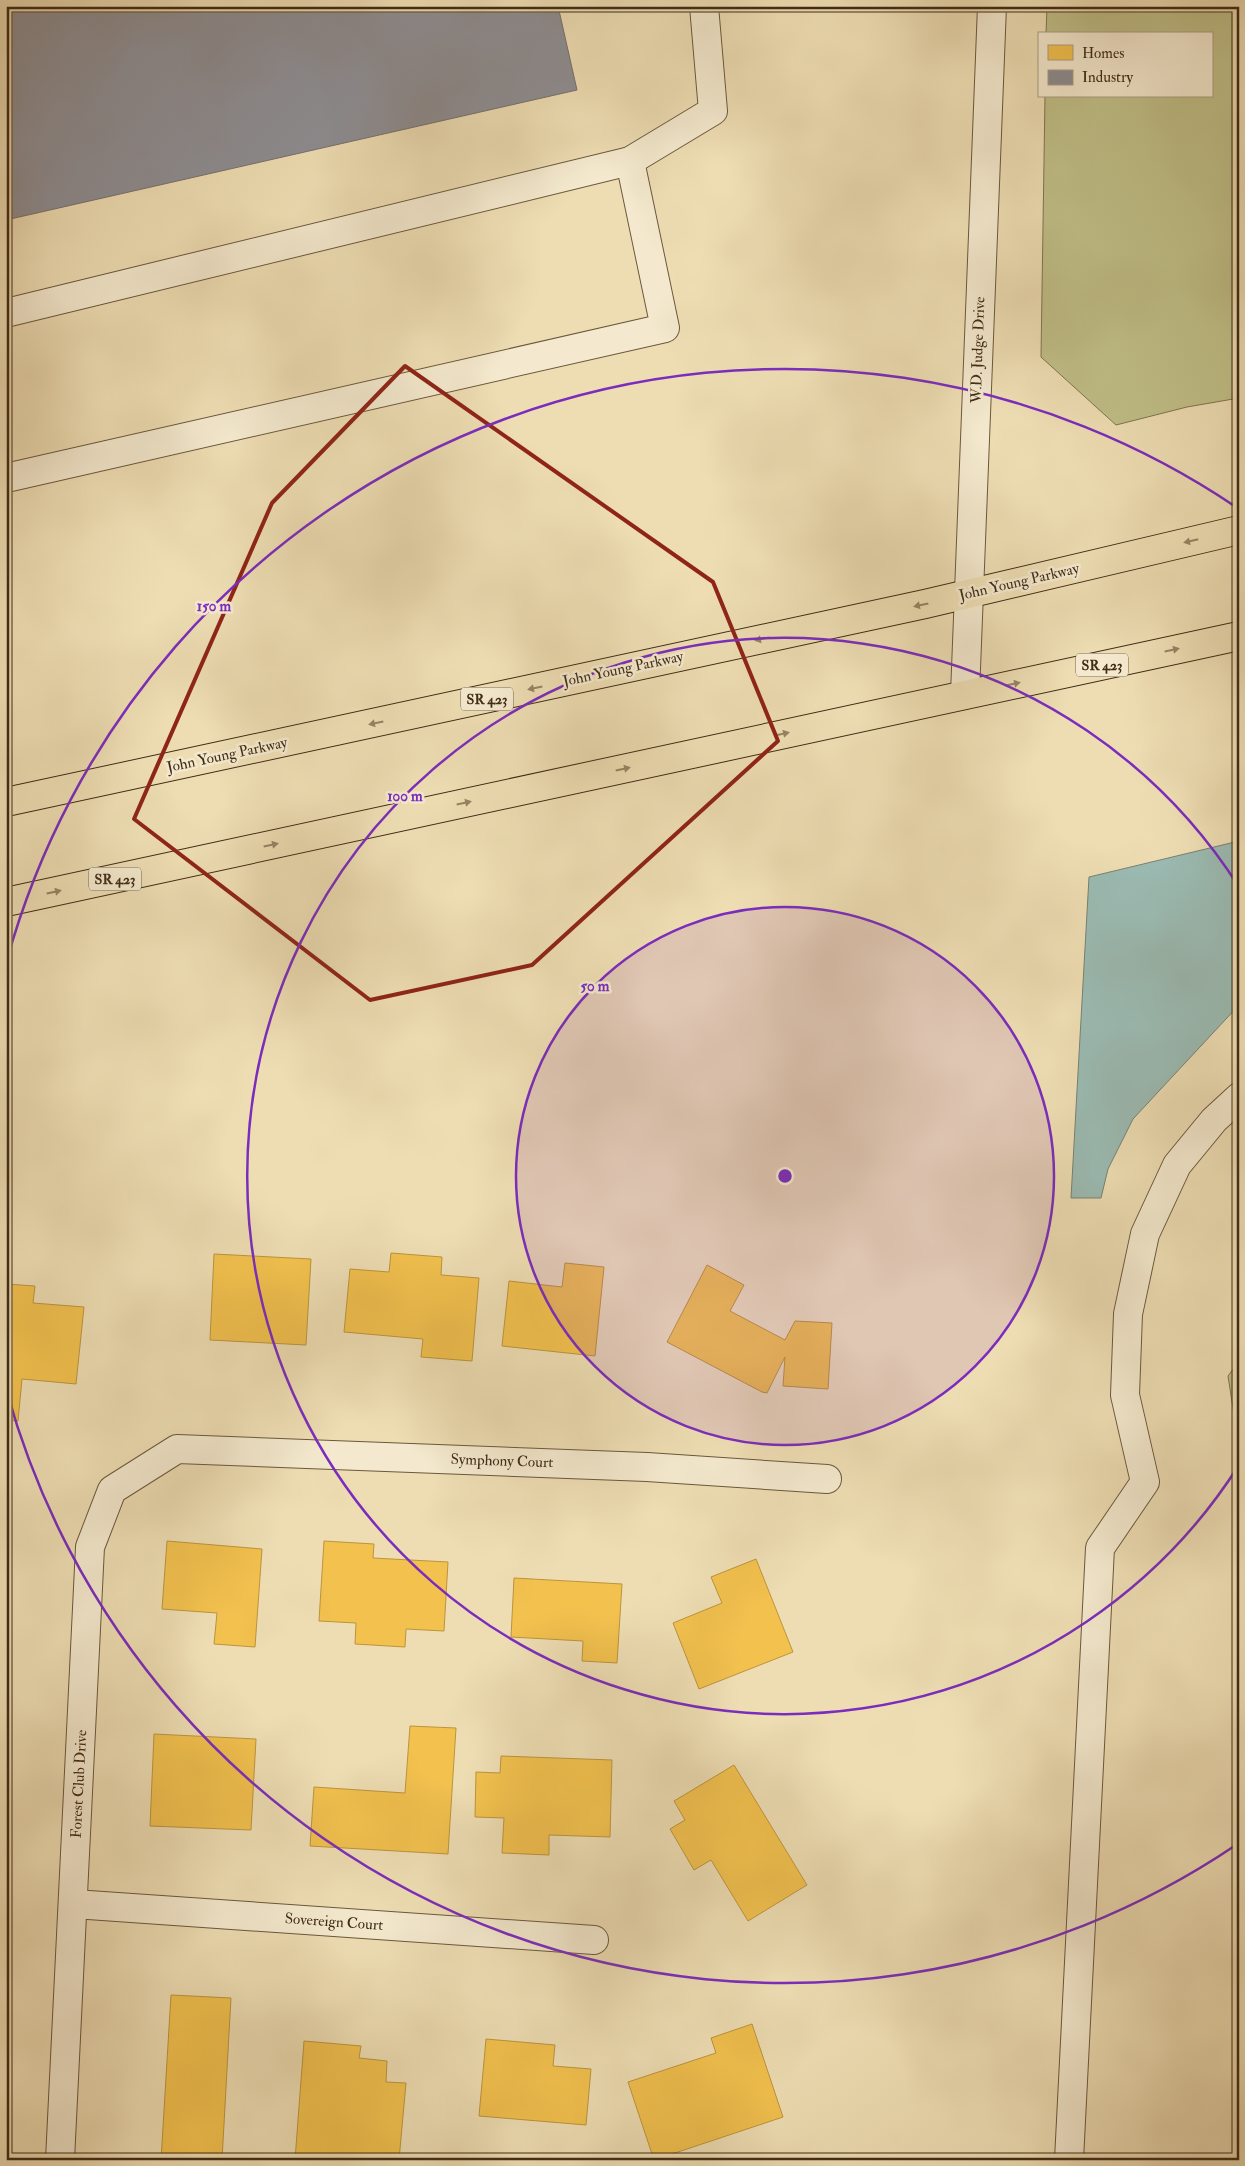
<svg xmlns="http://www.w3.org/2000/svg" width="1245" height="2166" viewBox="0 0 1245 2166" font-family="'IM FELL Double Pica',serif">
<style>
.green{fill:#c0bf88;stroke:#80764f}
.water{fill:#9bbbb3;stroke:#768274}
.homes{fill:#f2c14e;stroke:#bc943d}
.industry{fill:#8d8d92;stroke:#76706d}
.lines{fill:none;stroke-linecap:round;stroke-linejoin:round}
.minor-casing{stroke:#6b583d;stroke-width:30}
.major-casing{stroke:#3f2c16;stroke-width:30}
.minor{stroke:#f4e9ce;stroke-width:28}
.major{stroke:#eeddb3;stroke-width:28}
.oneway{fill:#968464}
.marked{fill:none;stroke:#8f2418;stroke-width:4;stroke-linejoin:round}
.ring{fill:none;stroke:#7b2cbf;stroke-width:2.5}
.labels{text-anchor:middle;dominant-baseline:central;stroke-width:5;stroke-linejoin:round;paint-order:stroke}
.shield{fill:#f4e9ce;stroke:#75654d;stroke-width:1}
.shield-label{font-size:14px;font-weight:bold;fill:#3f2c16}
.street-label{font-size:15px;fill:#3f2c16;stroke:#f4e9ce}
.centre{fill:#7b2cbf;stroke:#f4e9ce;stroke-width:2.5}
.ring-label{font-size:15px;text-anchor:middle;font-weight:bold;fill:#7b2cbf;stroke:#f4e9ce;stroke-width:5;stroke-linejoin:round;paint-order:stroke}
</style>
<rect width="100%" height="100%" fill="#eeddb3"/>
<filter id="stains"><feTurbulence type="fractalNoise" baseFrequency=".004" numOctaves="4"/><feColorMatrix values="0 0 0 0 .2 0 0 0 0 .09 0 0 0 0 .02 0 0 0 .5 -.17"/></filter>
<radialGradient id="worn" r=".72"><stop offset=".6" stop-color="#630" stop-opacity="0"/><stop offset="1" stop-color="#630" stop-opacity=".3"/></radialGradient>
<!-- green -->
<g class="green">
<path d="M1047,6H1239V398L1187,407L1116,425L1041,357L1045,96H1211V34H1046Z"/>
<path d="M1239,1361V1447L1228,1376Z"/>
</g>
<!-- water -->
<path class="water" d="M1239,841V1005L1133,1119L1108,1169L1101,1198H1071L1089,877Z"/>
<!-- homes -->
<g class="homes">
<path d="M391,1253L442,1257L441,1275L479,1278L472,1361L421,1357L423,1339L344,1332L350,1269L389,1272Z"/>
<path d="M214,1254L311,1259L306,1345L210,1340Z"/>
<path d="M565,1263L604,1267L595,1356L502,1346L509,1281L562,1287Z"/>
<path d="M707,1265L744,1285L730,1311L785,1340L795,1321L832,1323L828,1389L783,1386L785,1357L767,1393L762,1392L667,1342Z"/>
<path d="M6,1284L35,1286L33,1303L84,1307L76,1384L22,1379L18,1421L6,1420Z"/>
<path d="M167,1541L262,1549L255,1647L214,1644L217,1613L162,1609Z"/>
<path d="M324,1541L374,1544L373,1558L448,1562L444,1631L406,1629L405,1647L355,1644L356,1623L319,1621Z"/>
<path d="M756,1559L793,1652L699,1689L673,1623L722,1603L711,1577Z"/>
<path d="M514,1578L622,1584L617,1663L582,1661L583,1641L511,1637Z"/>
<path d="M410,1726L456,1728L448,1854L310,1846L314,1787L405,1793Z"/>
<path d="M154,1734L256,1739L251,1830L150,1826Z"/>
<path d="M501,1756L612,1760L610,1837L549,1835V1855L502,1853L504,1818L475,1817L476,1772L500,1773Z"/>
<path d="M734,1765L807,1885L748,1921L711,1860L694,1870L670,1829L685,1820L674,1801Z"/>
<path d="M171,1995L231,1998L222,2160H161Z"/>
<path d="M752,2024L783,2117L654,2160L628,2082L716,2053L711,2038Z"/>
<path d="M486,2039L555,2045L553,2066L591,2069L586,2125L479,2116Z"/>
<path d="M304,2041L361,2046L359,2058L387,2061L386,2082L406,2083L399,2160H295Z"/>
</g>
<!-- industry -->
<path class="industry" d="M6,6H558L577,90L6,220Z"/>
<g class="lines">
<defs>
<g id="minor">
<path d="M630,161L713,111L704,6"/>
<path d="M6,313L630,161L665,328L6,478"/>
<path d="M965,694L992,6"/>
<path d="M74,1904L594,1940"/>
<path d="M60,2160L90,1547L112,1490L177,1449L647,1467L827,1479"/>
<path d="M1069,2160L1100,1548L1145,1482L1125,1395L1128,1314L1145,1234L1177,1165L1214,1120L1239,1097"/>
</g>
<g id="major">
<path d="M6,802L925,604L1239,530"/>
<path d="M6,902L1239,636"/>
</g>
</defs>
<!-- minor casing -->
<use href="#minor" class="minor-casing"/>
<!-- major casing -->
<use href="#major" class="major-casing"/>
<!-- minor -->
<use href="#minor" class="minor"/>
<!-- major -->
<use href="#major" class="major"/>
</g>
<!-- one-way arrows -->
<defs><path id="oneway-solid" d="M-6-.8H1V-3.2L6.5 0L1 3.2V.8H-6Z" transform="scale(1.25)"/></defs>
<g class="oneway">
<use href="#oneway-solid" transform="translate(1191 541) rotate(167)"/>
<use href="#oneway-solid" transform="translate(921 605) rotate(168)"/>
<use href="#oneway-solid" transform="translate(762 639) rotate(168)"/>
<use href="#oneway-solid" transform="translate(1172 650) rotate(-12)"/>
<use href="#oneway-solid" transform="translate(1013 684) rotate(-12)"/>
<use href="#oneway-solid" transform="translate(535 688) rotate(168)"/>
<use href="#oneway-solid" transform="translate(376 723) rotate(168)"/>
<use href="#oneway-solid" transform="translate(782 734) rotate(-12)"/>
<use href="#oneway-solid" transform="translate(623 769) rotate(-12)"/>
<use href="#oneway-solid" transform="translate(464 803) rotate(-12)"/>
<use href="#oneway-solid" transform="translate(271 845) rotate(-12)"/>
<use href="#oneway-solid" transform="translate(54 892) rotate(-12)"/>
</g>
<!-- marked area -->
<path class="marked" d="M405,366L713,582L778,741L532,965L370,1000L134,819L272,503Z"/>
<!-- distance rings -->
<circle cx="785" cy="1176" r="269" fill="#7b2cbf" fill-opacity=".12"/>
<g class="ring">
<circle cx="785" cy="1176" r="269"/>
<path d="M1239 1465A538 538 0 1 1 1239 887"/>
<path d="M1236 1845A807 807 0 0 1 7 1392M7 960A807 807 0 0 1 1236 507"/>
</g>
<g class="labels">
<!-- shield labels -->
<g class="shield">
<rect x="1076" y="653.5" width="52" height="23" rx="4"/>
<rect x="461" y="687.5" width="52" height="23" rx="4"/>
<rect x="89" y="867.5" width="52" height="23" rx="4"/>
</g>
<g class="shield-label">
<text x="1102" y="665">SR 423</text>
<text x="487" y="699">SR 423</text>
<text x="115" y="879">SR 423</text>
</g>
<!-- street labels -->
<g class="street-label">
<text transform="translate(978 350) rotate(-88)">W.D. Judge Drive</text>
<text transform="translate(1019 582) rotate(-13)">John Young Parkway</text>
<text transform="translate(623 669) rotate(-12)">John Young Parkway</text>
<text transform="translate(227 755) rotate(-12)">John Young Parkway</text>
<text transform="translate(502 1461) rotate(2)">Symphony Court</text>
<text transform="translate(79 1784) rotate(-87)">Forest Club Drive</text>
<text transform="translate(334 1922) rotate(4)">Sovereign Court</text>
</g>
</g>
<circle cx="785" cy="1176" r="8" class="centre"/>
<g class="ring-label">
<text x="214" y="611">150 m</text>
<text x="405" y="801">100 m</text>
<text x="595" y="991">50 m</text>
</g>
<!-- margin -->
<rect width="1245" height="2166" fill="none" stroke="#eeddb3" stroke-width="25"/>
<rect x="8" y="8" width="1230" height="2151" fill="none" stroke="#3f2c16" stroke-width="2.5"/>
<rect x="12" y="12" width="1220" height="2141" fill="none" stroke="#3f2c16"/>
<!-- legend -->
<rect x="1038" y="32" width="175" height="65" fill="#f4e9ce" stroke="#ac9d84"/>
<rect x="1048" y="45" width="25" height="15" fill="#f2c14e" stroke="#ac9d84"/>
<text x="1082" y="58" font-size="15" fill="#3f2c16">Homes</text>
<rect x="1048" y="70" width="25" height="15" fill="#8d8d92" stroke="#ac9d84"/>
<text x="1082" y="82" font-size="15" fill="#3f2c16">Industry</text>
<rect width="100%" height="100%" filter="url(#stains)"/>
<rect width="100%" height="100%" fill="url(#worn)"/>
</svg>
